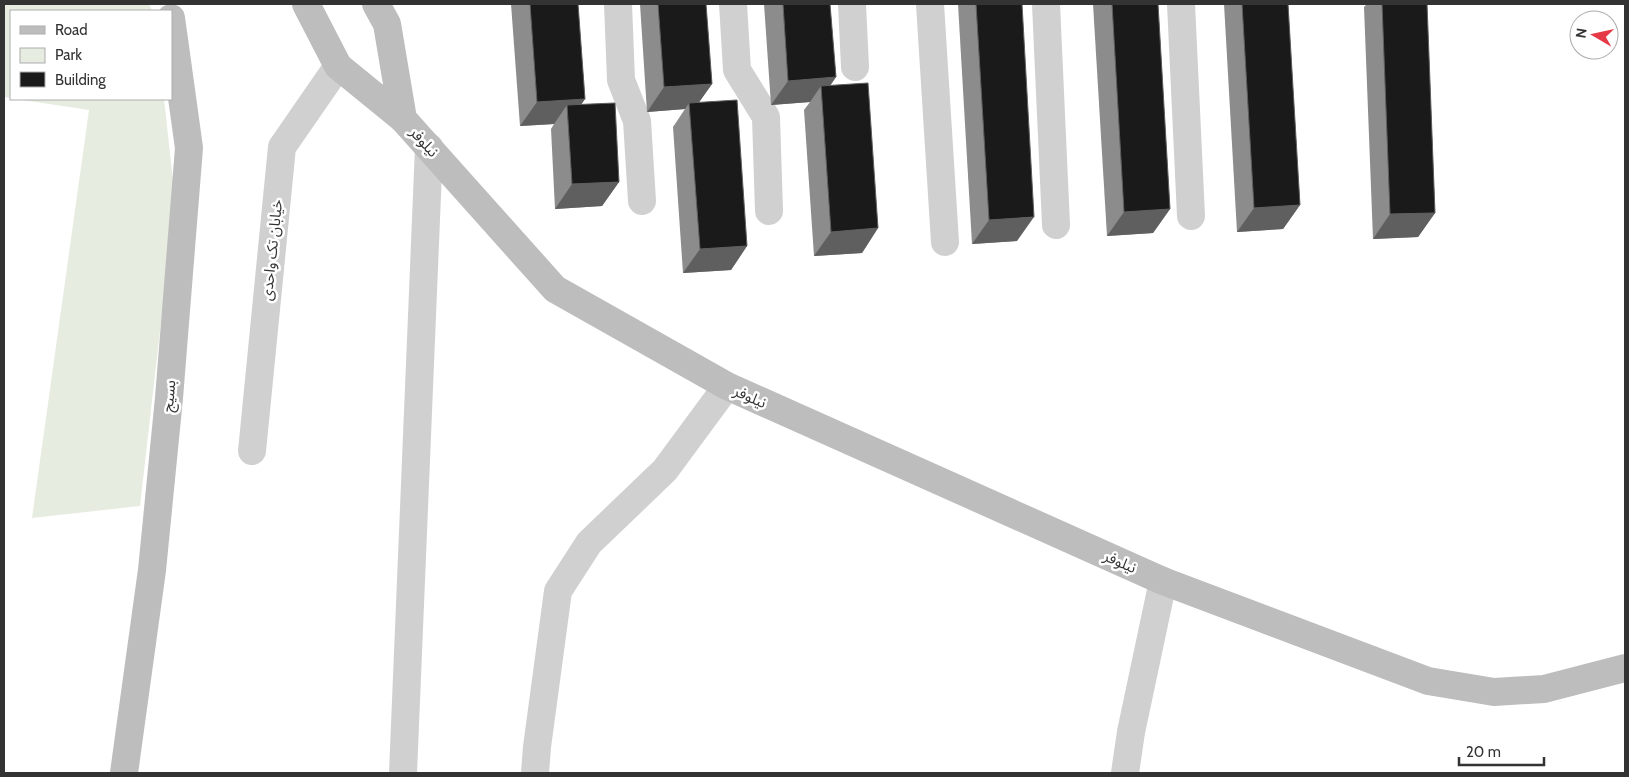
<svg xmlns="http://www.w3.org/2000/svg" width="1629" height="777" viewBox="0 0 1629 777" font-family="Cabin,'Noto Sans Arabic',sans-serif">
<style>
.green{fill:#e6ecdf}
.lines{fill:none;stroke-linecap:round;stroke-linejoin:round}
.street{stroke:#d0d0d0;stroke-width:28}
.secondary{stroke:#bdbdbd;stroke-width:28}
.wall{fill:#8c8c8c}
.shaded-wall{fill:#5f5f5f}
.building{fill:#1a1a1a;stroke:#5f5f5f}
.labels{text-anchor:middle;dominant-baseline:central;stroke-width:5;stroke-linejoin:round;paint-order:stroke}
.street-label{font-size:15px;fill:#333;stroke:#fff}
</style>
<rect width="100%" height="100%" fill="#fff"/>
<!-- green -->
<g class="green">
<path d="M4,4H149L152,11H11V98L4,97Z"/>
<path d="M16,99H164L175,199L140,506L32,518L89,110Z"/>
</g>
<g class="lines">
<!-- street -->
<g class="street">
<path d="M618,4L621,80L637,121L642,201"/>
<path d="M733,4L737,70L766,117L769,211"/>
<path d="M852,4L855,67"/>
<path d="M930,4L945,242"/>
<path d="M1046,4L1056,225"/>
<path d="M1181,4L1191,216"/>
<path d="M252,451L282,147L338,66"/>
<path d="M403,773L429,147"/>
<path d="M535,773L537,747L558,591L589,543L665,470L727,386"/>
<path d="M1125,773L1131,732L1163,581"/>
</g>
<!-- secondary -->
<g class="secondary">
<path d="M306,4L338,66L403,119"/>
<path d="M376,4L387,24L403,119L555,289L727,386L1163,581L1428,681L1494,692L1544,689L1625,668"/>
<path d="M124,773L152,570L169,398L189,148L171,18"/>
</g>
</g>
<!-- wall -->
<g class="wall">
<path d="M511,4H578L585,99L581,105L619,182L602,206L555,209L551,129L554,124L520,126Z"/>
<path d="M640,4H706L712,84L699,102L747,246L731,270L683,273L673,127L685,109L647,112Z"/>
<path d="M764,4H830L836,77L830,86L878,228L862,253L814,256L804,110L810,102L771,105Z"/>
<path d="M958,4H1022L1017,241L972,244Z"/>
<path d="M1093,4H1158L1170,209L1153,233L1107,236Z"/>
<path d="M1224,4H1288L1300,205L1283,229L1237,232Z"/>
<path d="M1367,4H1427L1435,213L1418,237L1373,239L1364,7Z"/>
</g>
<!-- shaded-wall -->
<g class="shaded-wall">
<path d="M836,77L822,97L821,86L810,102L771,105L788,81Z"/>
<path d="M712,84L695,108L689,103L685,109L647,112L664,87Z"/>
<path d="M585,99L568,122L567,105L554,124L520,126L537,102Z"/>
<path d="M619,182L602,206L555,209L572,184Z"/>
<path d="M1300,205L1283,229L1237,232L1254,208Z"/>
<path d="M1170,209L1153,233L1107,236L1124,212Z"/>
<path d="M1435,213L1418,237L1373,239L1390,214Z"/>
<path d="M1034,217L1017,241L972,244L989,220Z"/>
<path d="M878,228L862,253L814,256L831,232Z"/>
<path d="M747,246L731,270L683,273L700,249Z"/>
</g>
<!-- building -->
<g class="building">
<path d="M530,4H578L585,99L537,102Z"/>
<path d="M658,4H706L712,84L664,87Z"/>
<path d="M783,4H830L836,77L788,81Z"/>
<path d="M976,4H1022L1034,217L989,220Z"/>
<path d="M1112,4H1158L1170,209L1124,212Z"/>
<path d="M1242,4H1288L1300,205L1254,208Z"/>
<path d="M1382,4H1427L1435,213L1390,214Z"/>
<path d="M868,83L878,228L831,232L821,86Z"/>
<path d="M737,100L747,246L700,249L689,103Z"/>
<path d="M615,103L619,182L572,184L567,105Z"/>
</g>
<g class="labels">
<!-- street labels -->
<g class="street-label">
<text transform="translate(424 142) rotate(48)">نیلوفر</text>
<text transform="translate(272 250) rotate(-84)">خیابان تک واحدی</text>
<text transform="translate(169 396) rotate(-85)">بسیج</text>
<text transform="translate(750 397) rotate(24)">نیلوفر</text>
<text transform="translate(1120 562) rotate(24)">نیلوفر</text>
</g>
</g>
<!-- border -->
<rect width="1629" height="777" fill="none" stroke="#333333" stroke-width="10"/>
<!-- legend -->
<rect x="10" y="10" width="162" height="90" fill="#ffffff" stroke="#adadad"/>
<rect x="20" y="26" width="25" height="8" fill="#bdbdbd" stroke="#adadad"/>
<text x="55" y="35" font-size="15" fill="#333333">Road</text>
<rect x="20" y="48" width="25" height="15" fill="#e6ecdf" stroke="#adadad"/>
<text x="55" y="60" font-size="15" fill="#333333">Park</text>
<rect x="20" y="72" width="25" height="15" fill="#1a1a1a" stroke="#adadad"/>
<text x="55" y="85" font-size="15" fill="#333333">Building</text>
<!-- north arrow -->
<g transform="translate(1594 35) rotate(279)"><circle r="24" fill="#ffffff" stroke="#adadad"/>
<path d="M0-4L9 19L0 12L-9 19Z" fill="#e63946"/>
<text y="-8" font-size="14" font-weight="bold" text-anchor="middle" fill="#333333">N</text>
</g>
<!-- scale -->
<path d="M1459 757v8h85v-8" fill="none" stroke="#333333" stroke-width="2.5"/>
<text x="1466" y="757" font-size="15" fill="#333333" stroke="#ffffff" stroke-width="4" paint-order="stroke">20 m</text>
</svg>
